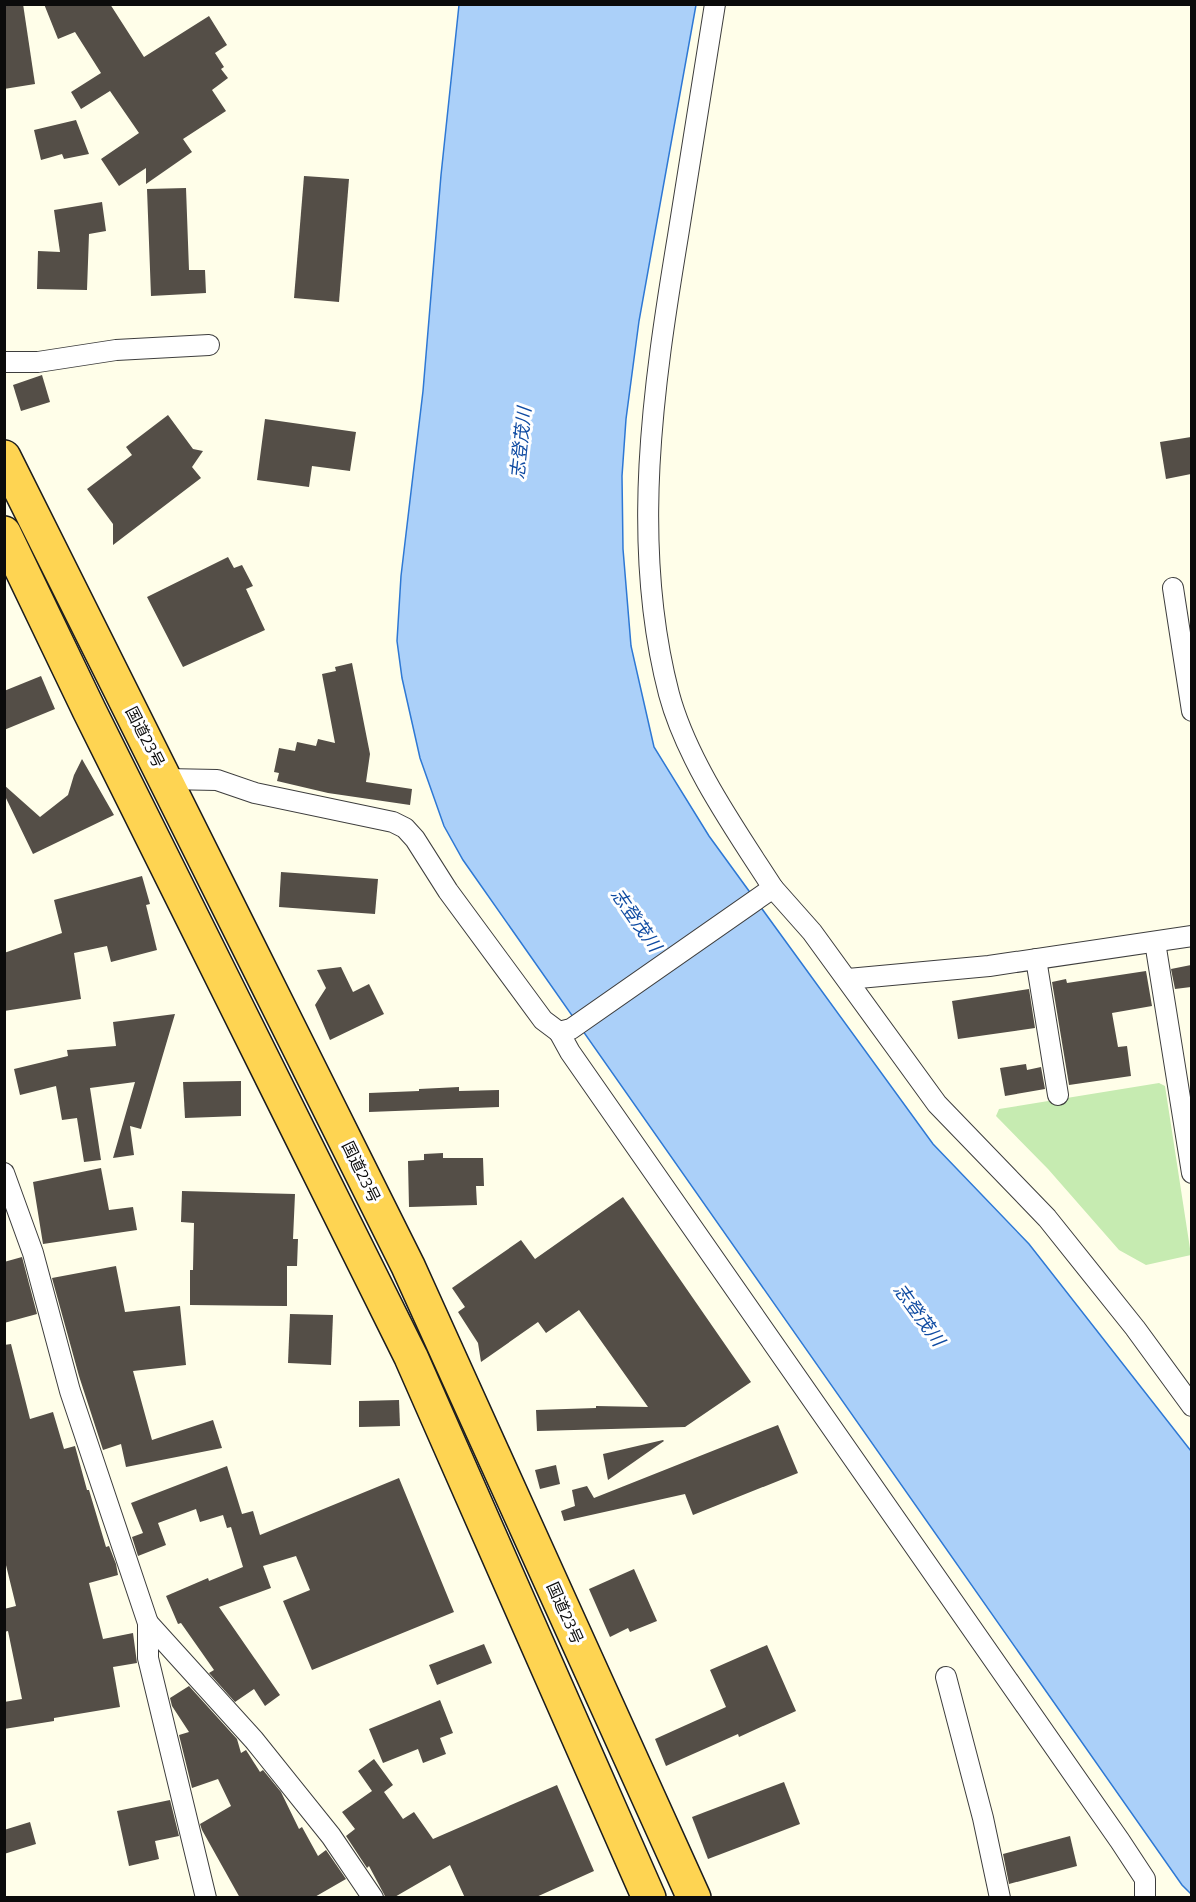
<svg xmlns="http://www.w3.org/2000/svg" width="1196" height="1902" viewBox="0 0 1196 1902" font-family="Bitter,'Noto Sans JP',serif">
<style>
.green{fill:#c6ebb1}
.water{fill:#abd0f9;stroke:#2e78d4;stroke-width:1.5}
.building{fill:#544e47}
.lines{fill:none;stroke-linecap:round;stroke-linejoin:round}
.minor-casing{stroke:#3e3e3e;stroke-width:22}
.trunk-casing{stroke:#1c1c1c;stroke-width:36}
.minor{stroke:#fff;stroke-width:20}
.trunk{stroke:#fed452;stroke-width:33}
.labels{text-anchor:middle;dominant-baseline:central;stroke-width:6;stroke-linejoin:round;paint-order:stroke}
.street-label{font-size:16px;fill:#0b0b0b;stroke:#fff}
.water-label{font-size:18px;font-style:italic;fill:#0f4ba2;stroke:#fff}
</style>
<rect width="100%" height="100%" fill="#fffee9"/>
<!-- green -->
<path class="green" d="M1159,1083L1165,1086L1191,1255L1146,1265L1119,1250L1048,1169L996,1116L999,1109Z"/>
<!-- water -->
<path class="water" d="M459,5H696L639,321L626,419L622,476L623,549L631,646L654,747L709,836L933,1144L1029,1244L1191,1451V1894L1182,1885L463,860L444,826L420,758L402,678L397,641L401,576L423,391L441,175Z"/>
<!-- building -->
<g class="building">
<path d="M4,4H23L35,84L4,89Z"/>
<path d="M44,4H110L144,57L209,16L227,45L215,53L224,67L221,69L228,78L212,90L226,111L183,139L192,152L146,184V168L119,186L101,159L139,133L110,91L81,109L71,92L101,73L75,32L58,39Z"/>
<path d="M76,120L89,154L64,159L62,154L41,160L34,130Z"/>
<path d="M304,176L349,179L339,302L294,298Z"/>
<path d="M186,188L189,270H205L206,293L151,296L147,189Z"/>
<path d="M102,202L106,231L89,234L87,290L37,289L38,251L60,252L54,210Z"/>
<path d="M42,375L50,402L21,411L13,385Z"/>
<path d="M168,415L193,449L203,451L192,467L201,478L113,545V524L87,489L132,455L126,447Z"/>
<path d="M265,419L356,432L350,471L312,466L309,487L257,480Z"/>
<path d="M1191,437V474L1166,479L1160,442Z"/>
<path d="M228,557L234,568L242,565L253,586L246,589L265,630L183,667L147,597Z"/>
<path d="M352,663L370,754L366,782L412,789L410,805L328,793L277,781L279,773L274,772L279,748L295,751L297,742L316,746L318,739L335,743L322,674L336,671L335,667Z"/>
<path d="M41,676L55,709L4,730V691Z"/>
<path d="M82,759L114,815L33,854L4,794V785L40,817L68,795L74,775Z"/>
<path d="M281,872L378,879L375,914L279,907Z"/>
<path d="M142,876L150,904L146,905L157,950L111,962L107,946L74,953L81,999L4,1011V953L62,933L54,900Z"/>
<path d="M1191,965V987L1175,989L1171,969Z"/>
<path d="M341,967L353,992L369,984L384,1014L330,1040L315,1005L326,988L317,970Z"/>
<path d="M1146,971L1152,1006L1112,1013L1118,1047L1127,1046L1131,1076L1069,1085L1052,982L1066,979L1067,983Z"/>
<path d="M1029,989L1035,1028L958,1039L952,1001Z"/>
<path d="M175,1014L141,1129L130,1126L134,1155L113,1158L135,1082L90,1088L101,1160L84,1162L77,1118L62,1120L56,1086L20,1095L14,1069L68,1056L67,1050L116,1046L113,1022Z"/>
<path d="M1026,1064L1027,1070L1041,1067L1045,1089L1005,1096L1000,1068Z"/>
<path d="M241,1081V1116L185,1118L183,1082Z"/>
<path d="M459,1087V1091L499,1090V1107L369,1112V1093L419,1091V1089Z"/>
<path d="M443,1153V1158H483L484,1186H476L477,1205L409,1207L408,1161L424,1160V1154Z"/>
<path d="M101,1168L109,1210L133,1207L137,1230L43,1244L33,1182Z"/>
<path d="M182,1191L295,1194L293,1239H298L297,1266H287V1306L190,1305V1270H193L194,1223L181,1222Z"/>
<path d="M623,1197L751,1382L685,1427L537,1431L536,1410L596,1408V1406L648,1407L579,1310L546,1333L538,1322L481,1362L478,1343L458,1312L465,1307L452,1288L521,1240L535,1259Z"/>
<path d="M22,1257L37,1314L4,1323V1262Z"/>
<path d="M116,1266L125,1312L180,1306L186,1365L133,1371L152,1440L213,1420L222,1448L126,1467L121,1444L103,1450L79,1376L52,1278Z"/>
<path d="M290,1314L333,1315L331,1365L288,1363Z"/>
<path d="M11,1344L30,1419L53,1412L64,1449L75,1446L87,1490H89L106,1547L109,1546L116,1564L118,1575L89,1583L103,1639L133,1633L137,1663L113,1667L120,1707L54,1718V1721L4,1729V1702L22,1699L8,1631L4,1632V1609L16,1606L4,1557V1345Z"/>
<path d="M399,1400L400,1426L359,1427V1401Z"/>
<path d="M778,1425L798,1473L693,1515L685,1494L564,1521L561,1511L575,1506L572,1490L587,1486L594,1498Z"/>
<path d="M663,1440L664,1441L608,1480L603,1454Z"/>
<path d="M556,1465L560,1484L540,1489L535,1470Z"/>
<path d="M227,1466L242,1514L253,1511L260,1535L399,1478L454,1612L312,1670L283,1601L310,1590L296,1556L263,1566L271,1588L219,1607L280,1695L265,1706L254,1689L235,1702L209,1673L214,1670L181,1623L178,1624L166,1596L208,1578L209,1581L243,1567L231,1527L227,1528L223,1515L200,1522L196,1509L158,1523L166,1545L138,1556L132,1537L143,1533L131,1503Z"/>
<path d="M634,1569L657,1621L630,1632L628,1628L610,1637L589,1589Z"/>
<path d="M484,1644L492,1663L437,1685L429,1665Z"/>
<path d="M767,1645L796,1711L739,1737L738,1734L666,1766L655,1739L726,1707L710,1670Z"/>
<path d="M189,1686L237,1739L241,1753L246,1750L260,1772L263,1770L281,1792L299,1829L302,1827L318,1856L326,1850L346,1879L313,1898H240L202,1830L200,1824L231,1806L218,1779L192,1788L179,1735L189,1732L172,1706L170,1698Z"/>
<path d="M440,1700L453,1733L440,1738L446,1754L423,1763L418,1749L383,1763L369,1729Z"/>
<path d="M374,1759L393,1785L384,1792L403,1819L414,1812L433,1839L557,1785L594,1871L534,1898H465L450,1865L393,1898H386L369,1866L367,1868L346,1836L355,1829L342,1812L372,1791L358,1771Z"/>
<path d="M784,1782L800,1824L708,1859L692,1817Z"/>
<path d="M170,1800L179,1836L155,1841L159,1859L129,1866L117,1811Z"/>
<path d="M30,1822L36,1844L4,1854V1830Z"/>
<path d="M1070,1836L1077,1866L1009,1884L1003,1854Z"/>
</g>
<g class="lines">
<defs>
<g id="minor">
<path d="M715,4C703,82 690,159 678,236C653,387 630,544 669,694C687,761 735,829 773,888"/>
<path d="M4,362H38L116,350L209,345"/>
<path d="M1173,588L1192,711"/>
<path d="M166,779L217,780L255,793L393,822L405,828L415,839L448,891L543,1020L559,1032L571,1029L773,888L812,932L937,1104L1047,1218L1135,1328L1192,1406"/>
<path d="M1155,942L1192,1173"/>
<path d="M1036,959L1058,1095"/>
<path d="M848,979L989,966L1192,936"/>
<path d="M559,1032L570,1052L1120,1841L1145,1879V1898"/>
<path d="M4,1173L33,1253L70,1391L148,1623V1658L206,1898"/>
<path d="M148,1623L254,1740L331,1836L373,1898"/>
<path d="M946,1677L983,1818L1000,1898"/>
</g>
<g id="trunk">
<path d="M4,457L408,1266L694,1898"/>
<path d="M4,533L89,710L411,1357L649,1898"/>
</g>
</defs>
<!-- minor casing -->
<use href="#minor" class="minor-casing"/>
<!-- trunk casing -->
<use href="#trunk" class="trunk-casing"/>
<!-- minor -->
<use href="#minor" class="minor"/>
<!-- trunk -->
<use href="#trunk" class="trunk"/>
</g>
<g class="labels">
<!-- street labels -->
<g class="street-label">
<text transform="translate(145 737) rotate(63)">国道23号</text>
<text transform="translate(361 1172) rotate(64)">国道23号</text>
<text transform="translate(565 1613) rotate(66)">国道23号</text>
</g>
<!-- water labels -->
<g class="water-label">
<text transform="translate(521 443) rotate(-84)">志登茂川</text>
<text transform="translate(636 920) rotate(55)">志登茂川</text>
<text transform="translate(919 1315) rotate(54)">志登茂川</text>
</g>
</g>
<!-- border -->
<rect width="1196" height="1902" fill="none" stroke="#0b0b0b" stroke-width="12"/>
</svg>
